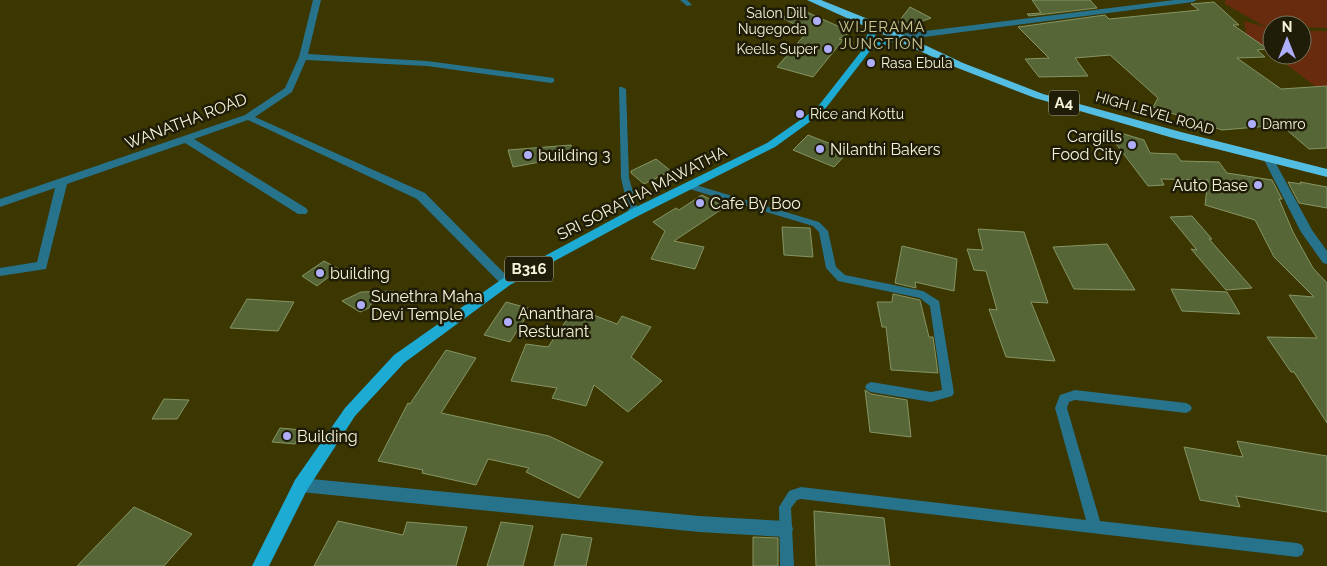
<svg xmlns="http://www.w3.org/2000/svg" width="1327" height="566" viewBox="0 0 1327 566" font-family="Raleway,sans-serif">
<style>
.green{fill:#682b0e}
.building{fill:#576637;stroke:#859565}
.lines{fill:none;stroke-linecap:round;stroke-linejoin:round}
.lane{fill:#27738b;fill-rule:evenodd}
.street{fill:#27738b;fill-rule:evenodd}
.primary{fill:#1dabd3;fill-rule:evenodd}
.highway{fill:#54bee2;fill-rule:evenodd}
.poi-dot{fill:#aeaefb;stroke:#1f1d08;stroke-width:2}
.labels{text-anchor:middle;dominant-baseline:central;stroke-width:5;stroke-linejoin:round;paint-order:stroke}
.far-poi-label{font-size:14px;fill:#f6f4d9;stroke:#1f1d08;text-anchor:start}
.far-street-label{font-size:14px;fill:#f6f4d9;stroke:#1f1d08}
.far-neighbourhood-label{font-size:15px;letter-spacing:1px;fill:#ccc892;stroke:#1f1d08}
.shield{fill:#1f1d08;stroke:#b6b49a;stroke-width:1}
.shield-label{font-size:15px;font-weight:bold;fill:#f6f4d9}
.street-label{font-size:16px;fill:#f6f4d9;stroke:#1f1d08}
.poi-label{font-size:16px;fill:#f6f4d9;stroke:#1f1d08;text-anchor:start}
</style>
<rect width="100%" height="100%" fill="#3c3600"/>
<!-- green -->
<g class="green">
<path d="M1225,0H1327V28L1302,27V25L1266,27L1225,4Z"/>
<path d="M1244,21L1272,29V53L1246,34Z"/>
<path d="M1302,31H1327V95L1274,55H1302Z"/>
</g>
<!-- building -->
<g class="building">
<path d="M1032,0H1090L1097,8L1029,16L1027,14L1041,13Z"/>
<path d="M1214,2L1239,25H1233L1268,49L1257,50L1265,57L1237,58L1281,89L1327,86V148L1309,149L1281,125L1222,130L1153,107L1158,98L1110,55L1075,58L1088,76L1039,77L1025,59L1049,58L1018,27L1105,15L1109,19L1199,10L1191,4Z"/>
<path d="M910,7L931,18L898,30L894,28Z"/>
<path d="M800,9L851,32L839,39L843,40L813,77L777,67L808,31L782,18Z"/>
<path d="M1104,128L1144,140L1150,153L1176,154L1181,161L1219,162L1227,173L1272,180L1282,199H1279L1293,232L1313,268L1327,283V423L1294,372H1291L1267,337L1317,338L1289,295L1314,297L1274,257L1255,220L1205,205L1208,180L1161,179L1164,185L1148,186Z"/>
<path d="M808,135L849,151L834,167L793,150Z"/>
<path d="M571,145L573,156L513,167L508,150Z"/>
<path d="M656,159L671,171L644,184L631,173V171Z"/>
<path d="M1288,182L1301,184L1300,182L1327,187V208L1299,203Z"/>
<path d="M702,195L725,207L674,241L704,247L695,269L651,259L665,231L653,222L676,208L679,210Z"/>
<path d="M1192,216L1212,239H1209L1252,288L1226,290L1191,249L1197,250L1170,217Z"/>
<path d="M782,227L810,228L813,257L784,255Z"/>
<path d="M978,229L1024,232L1048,303L1031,302L1055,361L1006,357L989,309L997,310L986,271L974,270L967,249L983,250Z"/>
<path d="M1107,244L1135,290L1074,289L1053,247Z"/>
<path d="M902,246L957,259L954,291L915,282L916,288L895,283Z"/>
<path d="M324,261L339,269L317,286L302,276Z"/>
<path d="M1171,289L1227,292L1240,314L1182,311Z"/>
<path d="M394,291L370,305L369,308L360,312L342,301L361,292Z"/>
<path d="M893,294L920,300L929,337H933L938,373L891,370L886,327H882L877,302H892Z"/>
<path d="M247,299L294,302L278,331L230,328Z"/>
<path d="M506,302L531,309L510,342L484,335Z"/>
<path d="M575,308L617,324L622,316L651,327L631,357L662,381L628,412L594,385L586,406L552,398L557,388L511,381L526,344L548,347Z"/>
<path d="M446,350L476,358L441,413L549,436L603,462L579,498L526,472L529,468L488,459L476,485L422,473L423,470L378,461L408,403L410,404Z"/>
<path d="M865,390L871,394L907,400L911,437L870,432Z"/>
<path d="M164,399L189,400L177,419H152Z"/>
<path d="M280,428L302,430L295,444L272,442Z"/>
<path d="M1237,441L1327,456V512L1236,496L1240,507L1200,500L1184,447L1243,457Z"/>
<path d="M134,507L192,534L164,566H77Z"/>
<path d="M814,511L884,518L890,566H816Z"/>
<path d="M338,521L403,535L407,522L467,527L456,566H314Z"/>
<path d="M501,522L533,526L523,566H487Z"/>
<path d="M562,534L592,538L586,566H554Z"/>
<path d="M753,537L778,538V566H753Z"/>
</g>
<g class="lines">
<!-- lane -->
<g class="lane">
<path d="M680,0H687L692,5L687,6Z"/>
<path d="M619,87H622L626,89L629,178L639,213L634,216L629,213L621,178Z"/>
<path d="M689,183L819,222L828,231L836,267L845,275L923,291L939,301L954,393L952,396L931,402L871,392L867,390L865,387L867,384L871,382L931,392L942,390L930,306L920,298L838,281L826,268L819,232L813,226L686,188L685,186L686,184Z"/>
<path d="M1075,390L1186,403L1190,405L1192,408L1190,411L1186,413L1075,400L1069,402L1067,408L1100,521L1297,543L1302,545L1304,550L1302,555L1297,557L801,499L797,500L791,508L794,566H780L779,507L789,491L801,487L1086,520L1055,408L1060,395Z"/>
</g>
<!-- street -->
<g class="street">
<path d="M313,0H321L308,54L427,61L554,78V82L551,83L427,66L306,60L292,92L255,117L425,193L510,279L512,282L510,285H502L417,199L248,120L194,139L306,208L308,211L306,214H298L185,143L67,184L46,269L0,276V268L37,262L55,188L0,207V199L245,115L285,88L299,57Z"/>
<path d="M1174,0H1197L1193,2L901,40L897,37L901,34Z"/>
<path d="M1269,157L1274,160L1312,230L1327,251V264L1323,263L1301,232L1264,160Z"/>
<path d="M301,478L699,516L785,521L791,523L793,529L791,535L785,537L699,532L301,492L295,490L293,485L295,480Z"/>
</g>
<!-- primary -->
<path class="primary" d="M874,22L878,25L873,44L901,34L905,37L870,51L822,113L775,147L638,216L510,285L404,363L355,416L307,490L269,566H252L295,480L345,408L394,355L502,279L630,210L767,143L816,109L863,49L870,25Z"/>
<!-- highway -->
<path class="highway" d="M807,0H821L878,23L963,63L1043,94L1181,132L1327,169V177L1173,138L1035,98L955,67Z"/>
</g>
<!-- markers -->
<g class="poi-dot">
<circle cx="817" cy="21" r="5"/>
<circle cx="828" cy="49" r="5"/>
<circle cx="871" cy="63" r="5"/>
<circle cx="800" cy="114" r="5"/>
<circle cx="1252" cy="124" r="5"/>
<circle cx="1132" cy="145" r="5"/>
<circle cx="820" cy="149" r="5"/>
<circle cx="528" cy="155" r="5"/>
<circle cx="1258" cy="185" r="5"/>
<circle cx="700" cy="203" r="5"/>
<circle cx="320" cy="273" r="5"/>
<circle cx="361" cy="305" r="5"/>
<circle cx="508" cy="322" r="5"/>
<circle cx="287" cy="436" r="5"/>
</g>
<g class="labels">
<!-- far-poi labels -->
<g class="far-poi-label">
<text x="807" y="13" text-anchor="end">Salon Dill<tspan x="807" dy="16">Nugegoda</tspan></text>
<text x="818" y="49" text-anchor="end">Keells Super</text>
<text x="881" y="63">Rasa Ebula</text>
<text x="810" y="114">Rice and Kottu</text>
<text x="1262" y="124">Damro</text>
</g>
<!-- far-street labels -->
<g class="far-street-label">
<text transform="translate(1155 113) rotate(16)">HIGH LEVEL ROAD</text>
</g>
<!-- far-neighbourhood labels -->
<g class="far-neighbourhood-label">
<text x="882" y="27">WIJERAMA<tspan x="882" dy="17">JUNCTION</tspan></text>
</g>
<!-- shield labels -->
<g class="shield">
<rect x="1049" y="90.5" width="30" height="25" rx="4"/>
<rect x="505" y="256.5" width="48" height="25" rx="4"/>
</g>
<g class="shield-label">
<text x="1064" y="103">A4</text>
<text x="529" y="269">B316</text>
</g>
<!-- street labels -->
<g class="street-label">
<text transform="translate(186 121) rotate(-21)">WANATHA ROAD</text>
<text transform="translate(642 193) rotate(-27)">SRI SORATHA MAWATHA</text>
</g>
<!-- poi labels -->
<g class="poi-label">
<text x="1122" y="136" text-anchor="end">Cargills<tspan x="1122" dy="18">Food City</tspan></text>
<text x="830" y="149">Nilanthi Bakers</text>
<text x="538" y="155">building 3</text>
<text x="1248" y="185" text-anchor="end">Auto Base</text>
<text x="710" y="203">Cafe By Boo</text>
<text x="330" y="273">building</text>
<text x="371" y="296">Sunethra Maha<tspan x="371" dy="18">Devi Temple</tspan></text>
<text x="518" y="313">Ananthara<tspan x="518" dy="18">Resturant</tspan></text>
<text x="297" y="436">Building</text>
</g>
</g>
<!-- north arrow -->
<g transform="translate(1287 40)"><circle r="24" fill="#1f1d08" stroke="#75735c"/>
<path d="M0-4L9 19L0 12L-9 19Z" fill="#aeaefb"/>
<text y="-8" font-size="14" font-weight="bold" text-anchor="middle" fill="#f6f4d9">N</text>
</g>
</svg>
